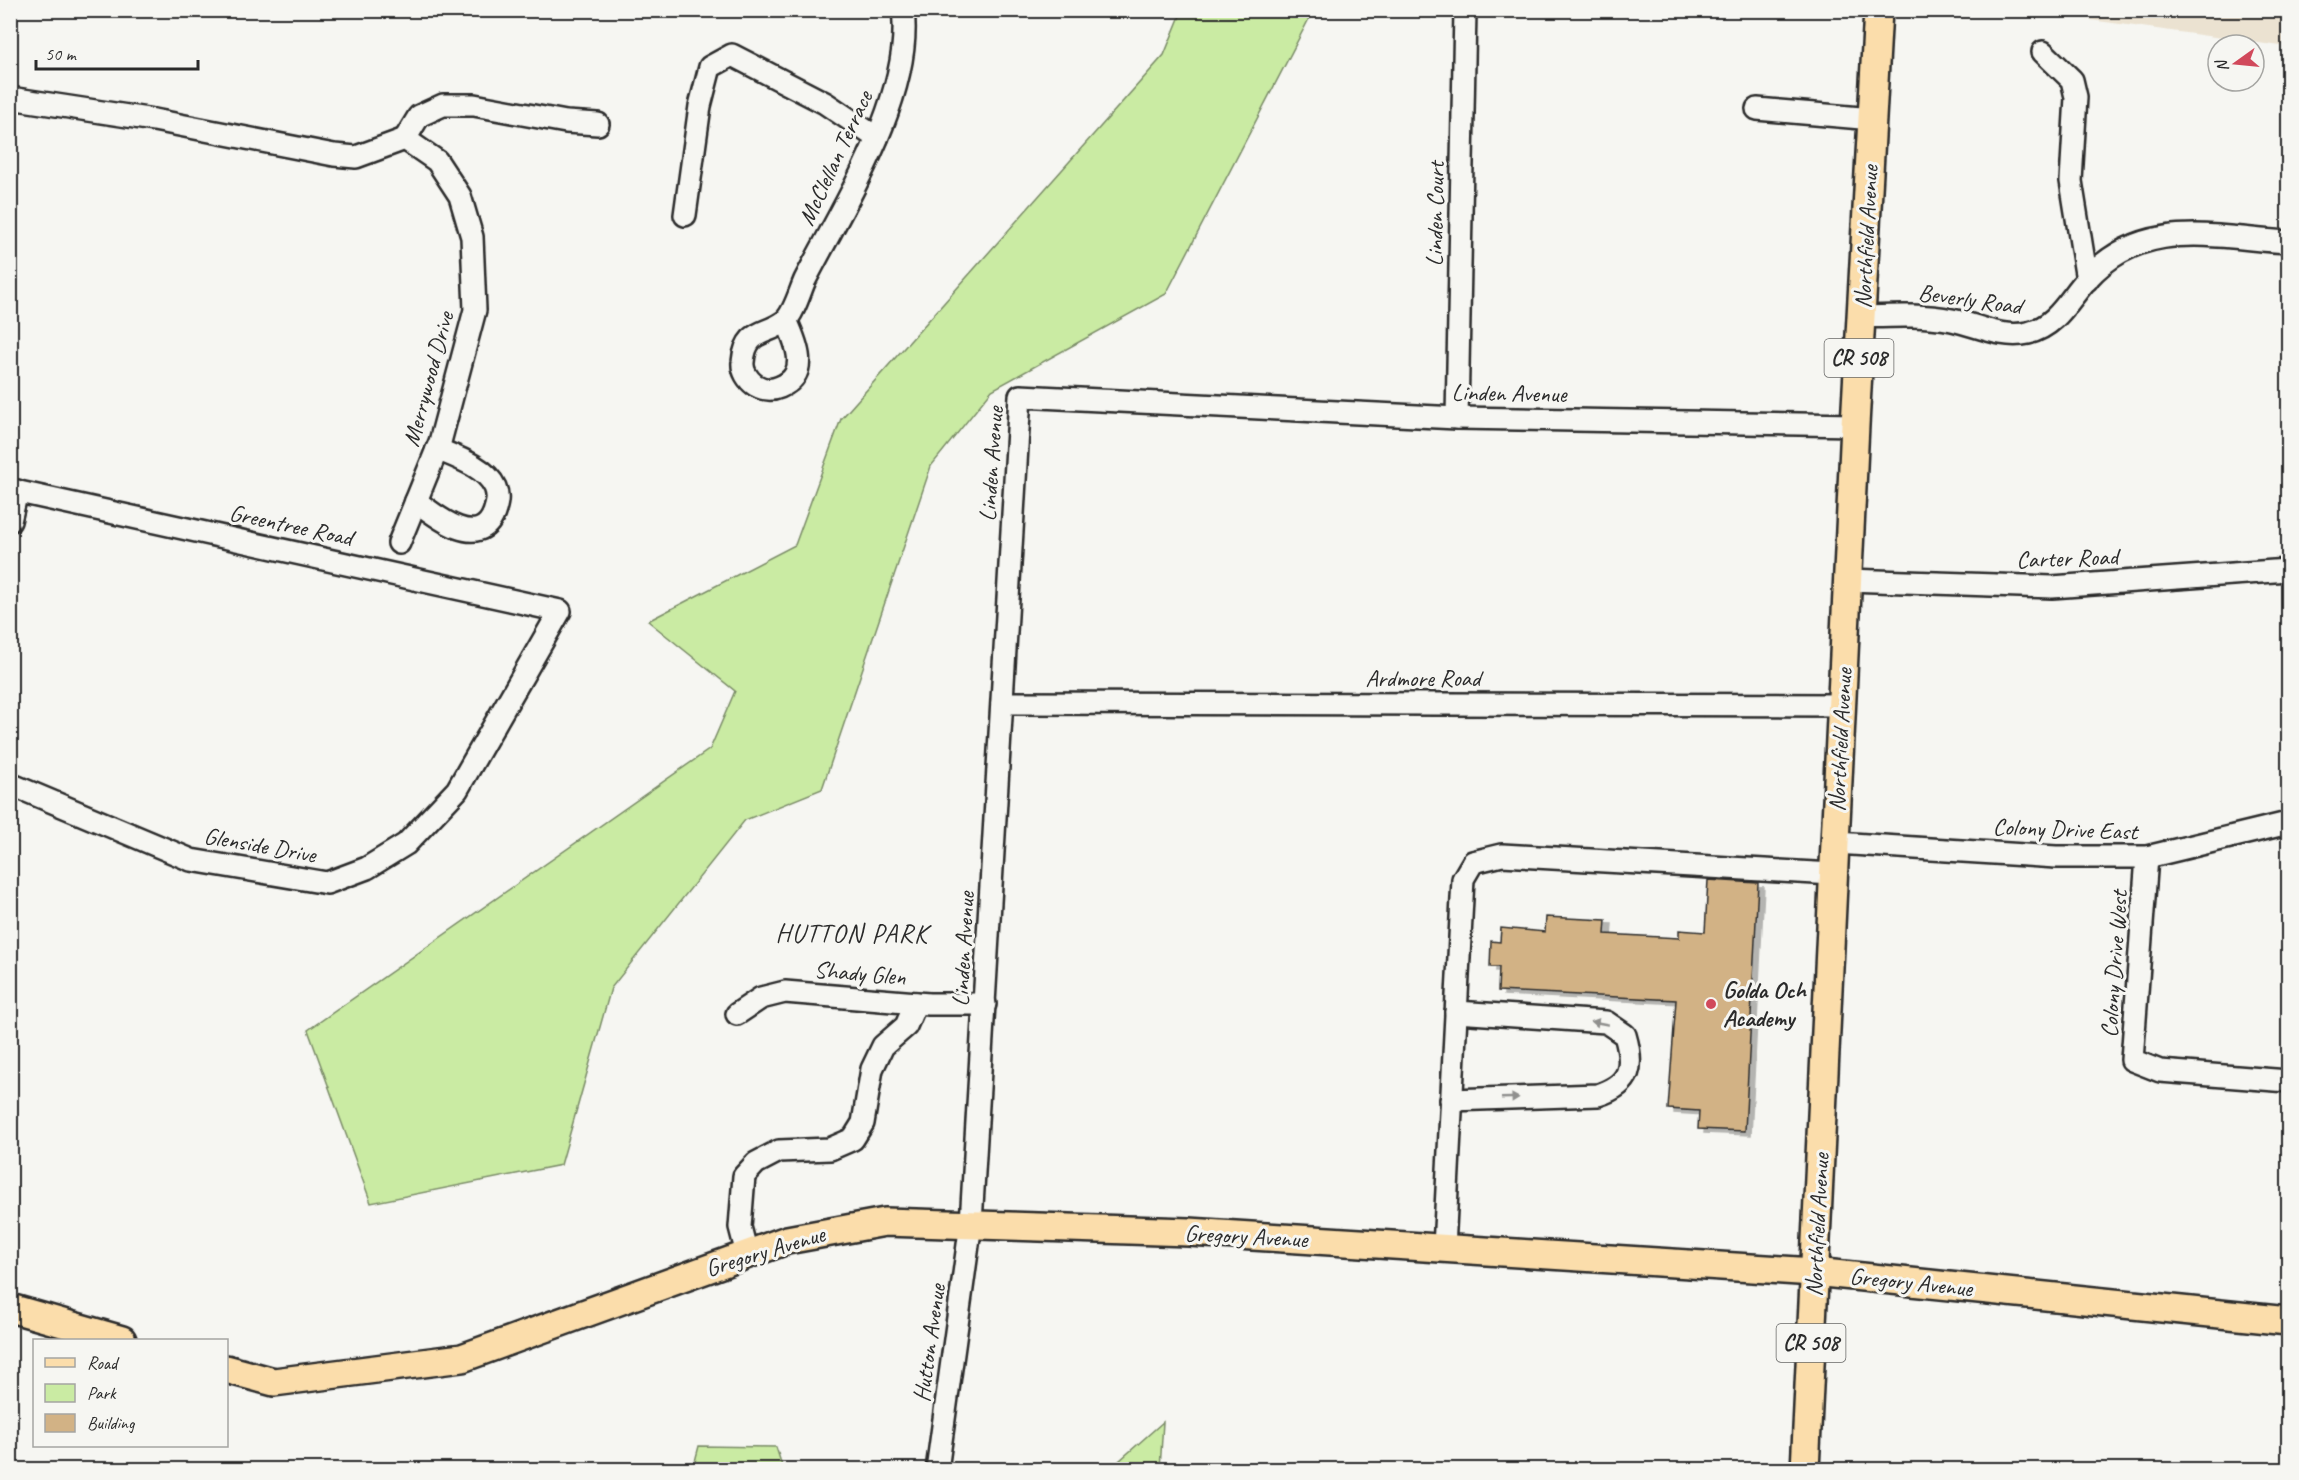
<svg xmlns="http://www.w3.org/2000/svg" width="2299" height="1480" viewBox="0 0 2299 1480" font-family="Caveat,sans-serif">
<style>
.built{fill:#ebe2d1}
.green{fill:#caeba3;stroke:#7a8b67;stroke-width:1.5}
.building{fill:#d2b285;stroke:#2b2b2b;stroke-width:1.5;filter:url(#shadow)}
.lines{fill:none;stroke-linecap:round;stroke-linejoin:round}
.minor-casing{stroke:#2b2b2b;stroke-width:26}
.major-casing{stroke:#2b2b2b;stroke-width:32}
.minor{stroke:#f6f6f2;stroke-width:21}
.major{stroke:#fbddab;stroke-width:27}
.oneway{fill:#90908e}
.poi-dot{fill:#d1495b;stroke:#f6f6f2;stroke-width:2}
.labels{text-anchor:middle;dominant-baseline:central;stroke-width:6;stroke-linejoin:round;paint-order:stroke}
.shield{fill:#f6f6f2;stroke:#686867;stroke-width:1.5}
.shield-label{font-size:22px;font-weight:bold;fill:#2b2b2b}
.street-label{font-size:24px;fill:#2b2b2b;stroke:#f6f6f2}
.poi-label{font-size:24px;font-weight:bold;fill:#2b2b2b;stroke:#f6f6f2;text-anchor:start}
.neighbourhood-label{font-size:26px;letter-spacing:1.5px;fill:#2b2b2b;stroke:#f6f6f2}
</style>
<defs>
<filter id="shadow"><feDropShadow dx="6" dy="4" stdDeviation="0" flood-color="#0004"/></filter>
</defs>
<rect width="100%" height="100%" fill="#f6f6f2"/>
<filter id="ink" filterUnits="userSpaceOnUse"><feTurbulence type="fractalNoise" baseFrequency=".0167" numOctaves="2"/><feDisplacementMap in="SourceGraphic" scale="12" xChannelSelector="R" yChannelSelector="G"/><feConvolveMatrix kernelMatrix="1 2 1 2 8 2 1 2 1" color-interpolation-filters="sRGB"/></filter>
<g filter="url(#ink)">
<!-- built -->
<path class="built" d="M2025,11H2288V47Z"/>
<!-- green -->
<g class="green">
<path d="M1182,11H1313L1166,294L992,390L931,466L822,789L745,820L611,988L561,1165L371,1203L308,1030L710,749L735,691L648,621L795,545L841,419L1164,55Z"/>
<path d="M1163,1422L1160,1469H1105L1111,1468Z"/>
<path d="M699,1446L776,1447L783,1469H693Z"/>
</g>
<!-- building -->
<path class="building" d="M1708,880L1758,883L1745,1131L1698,1129L1699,1111L1668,1109L1676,1000L1498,991L1499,967H1490L1491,941L1500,942L1501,928L1545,932L1546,917L1606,920L1605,934L1679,938V930L1705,932Z"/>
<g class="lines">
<defs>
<g id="minor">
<path d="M2043,52L2072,80L2076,97L2071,181L2087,280"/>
<path d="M10,98L154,120L334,155L356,157L405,139L437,161L460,196L472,237L475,310L440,442L399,543"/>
<path d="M1757,109L1873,119"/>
<path d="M405,139L419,116L443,105H474L566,122L598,124"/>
<path d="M685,215L700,106L710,67L732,55L825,103L877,138"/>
<path d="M1861,317C1892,316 1922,314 1952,320C1977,325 2002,339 2028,333C2057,326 2069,299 2087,279C2144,216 2215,238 2288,242"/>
<path d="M786,320C796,342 811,374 780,387C771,391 764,390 755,385C748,380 742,371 743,362C746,328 766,336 785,321C794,313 800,291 805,280C843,206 914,95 903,10"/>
<path d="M1457,418L1465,10"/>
<path d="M10,490L560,611L457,790L406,844L367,868L327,883L191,860L10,784"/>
<path d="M416,501C434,515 479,552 494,513C497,504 499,496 495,487C486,467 456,457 437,449"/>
<path d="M10,521L17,491"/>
<path d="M1847,580L2052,587L2288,570"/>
<path d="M1002,703L1843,705"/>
<path d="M1836,843L2056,857H2147L2288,823"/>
<path d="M2147,857L2132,1060L2160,1071L2288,1081"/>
<path d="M737,1014L761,998L785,992L929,1004H985"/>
<path d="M1451,1100L1598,1095C1632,1084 1634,1066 1625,1035L1606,1022L1456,1012"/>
<path d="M1444,1248L1463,879L1473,862L1502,855L1833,874"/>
<path d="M747,1254L740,1227L744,1176L756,1163L779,1151L830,1149L853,1139L863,1123L872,1069L883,1046L906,1026L916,1003"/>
<path d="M937,1470L971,1223L1020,396L1457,418L1855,425"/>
</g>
<g id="major">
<path d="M10,1308L122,1340"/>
<path d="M226,1369L274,1382L462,1358L787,1240L885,1222L1189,1232L1814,1272L2288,1321"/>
<path d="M1805,1470L1855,425L1878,10"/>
</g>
</defs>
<!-- minor casing -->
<use href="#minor" class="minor-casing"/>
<!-- major casing -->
<use href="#major" class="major-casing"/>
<!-- minor -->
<use href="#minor" class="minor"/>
<!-- major -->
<use href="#major" class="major"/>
</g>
<!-- one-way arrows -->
<defs><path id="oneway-solid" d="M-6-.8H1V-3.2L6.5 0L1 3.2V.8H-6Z" transform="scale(1.5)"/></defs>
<g class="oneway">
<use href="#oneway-solid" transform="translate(1600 1023) rotate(-169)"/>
<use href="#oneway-solid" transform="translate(1510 1098) rotate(-2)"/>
</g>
</g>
<!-- markers -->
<circle class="poi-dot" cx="1711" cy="1004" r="6"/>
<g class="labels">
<!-- shield labels -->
<g class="shield">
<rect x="1824.5" y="339" width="69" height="38" rx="4.5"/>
<rect x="1776.5" y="1324" width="69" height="38" rx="4.5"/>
</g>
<g class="shield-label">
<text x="1859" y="358">CR 508</text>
<text x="1811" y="1343">CR 508</text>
</g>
<!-- street labels -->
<g class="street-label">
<text transform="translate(835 158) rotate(-65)">McClellan Terrace</text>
<text transform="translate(1435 214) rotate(-89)">Linden Court</text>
<text transform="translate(1866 237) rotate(-87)">Northfield Avenue</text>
<text transform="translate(1970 299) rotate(8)">Beverly Road</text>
<text transform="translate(428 379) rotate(-75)">Merrywood Drive</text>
<text transform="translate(1509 393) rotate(1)">Linden Avenue</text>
<text transform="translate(991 464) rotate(-86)">Linden Avenue</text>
<text transform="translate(291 525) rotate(12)">Greentree Road</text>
<text transform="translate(2067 558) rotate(-2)">Carter Road</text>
<text x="1423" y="678">Ardmore Road</text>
<text transform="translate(1840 740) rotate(-87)">Northfield Avenue</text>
<text transform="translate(2065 829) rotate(2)">Colony Drive East</text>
<text transform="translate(260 845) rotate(10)">Glenside Drive</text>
<text transform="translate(963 949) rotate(-87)">Linden Avenue</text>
<text transform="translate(2114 964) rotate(-86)">Colony Drive West</text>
<text transform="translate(860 973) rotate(5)">Shady Glen</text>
<text transform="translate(1817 1225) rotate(-87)">Northfield Avenue</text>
<text transform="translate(1246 1236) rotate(3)">Gregory Avenue</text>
<text transform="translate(765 1251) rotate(-17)">Gregory Avenue</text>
<text transform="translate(1911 1282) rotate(6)">Gregory Avenue</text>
<text transform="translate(929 1343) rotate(-82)">Hutton Avenue</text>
</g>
<!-- poi labels -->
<g class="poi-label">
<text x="1723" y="990">Golda Och<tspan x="1723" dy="28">Academy</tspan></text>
</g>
<!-- neighbourhood labels -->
<g class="neighbourhood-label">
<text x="852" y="933">HUTTON PARK</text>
</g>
</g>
<!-- margin -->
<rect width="2299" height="1480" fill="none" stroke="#f6f6f2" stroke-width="36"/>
<rect x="18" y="18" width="2263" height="1444" fill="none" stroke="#2b2b2b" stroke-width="2" filter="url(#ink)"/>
<!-- legend -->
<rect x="33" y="1339" width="195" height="108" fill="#f6f6f2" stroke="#a5a5a2" stroke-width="1.5"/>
<rect x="45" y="1358" width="30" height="9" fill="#fbddab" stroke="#a5a5a2" stroke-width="1.5"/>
<text x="87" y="1369" font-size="18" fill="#2b2b2b">Road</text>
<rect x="45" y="1384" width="30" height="18" fill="#caeba3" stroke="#a5a5a2" stroke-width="1.5"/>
<text x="87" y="1399" font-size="18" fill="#2b2b2b">Park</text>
<rect x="45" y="1414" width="30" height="18" fill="#d2b285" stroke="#a5a5a2" stroke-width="1.5"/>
<text x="87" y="1429" font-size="18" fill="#2b2b2b">Building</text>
<!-- north arrow -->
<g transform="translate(2236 63) rotate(255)"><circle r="28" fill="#f6f6f2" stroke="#a5a5a2" stroke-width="1.5"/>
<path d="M0-4.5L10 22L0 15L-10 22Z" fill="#d1495b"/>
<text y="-9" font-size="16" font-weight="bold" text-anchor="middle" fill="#2b2b2b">N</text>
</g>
<!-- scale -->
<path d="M36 60v9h162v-9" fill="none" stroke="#2b2b2b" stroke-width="3"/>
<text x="45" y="60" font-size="18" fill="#2b2b2b" stroke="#f6f6f2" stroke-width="4.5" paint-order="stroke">50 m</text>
</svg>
